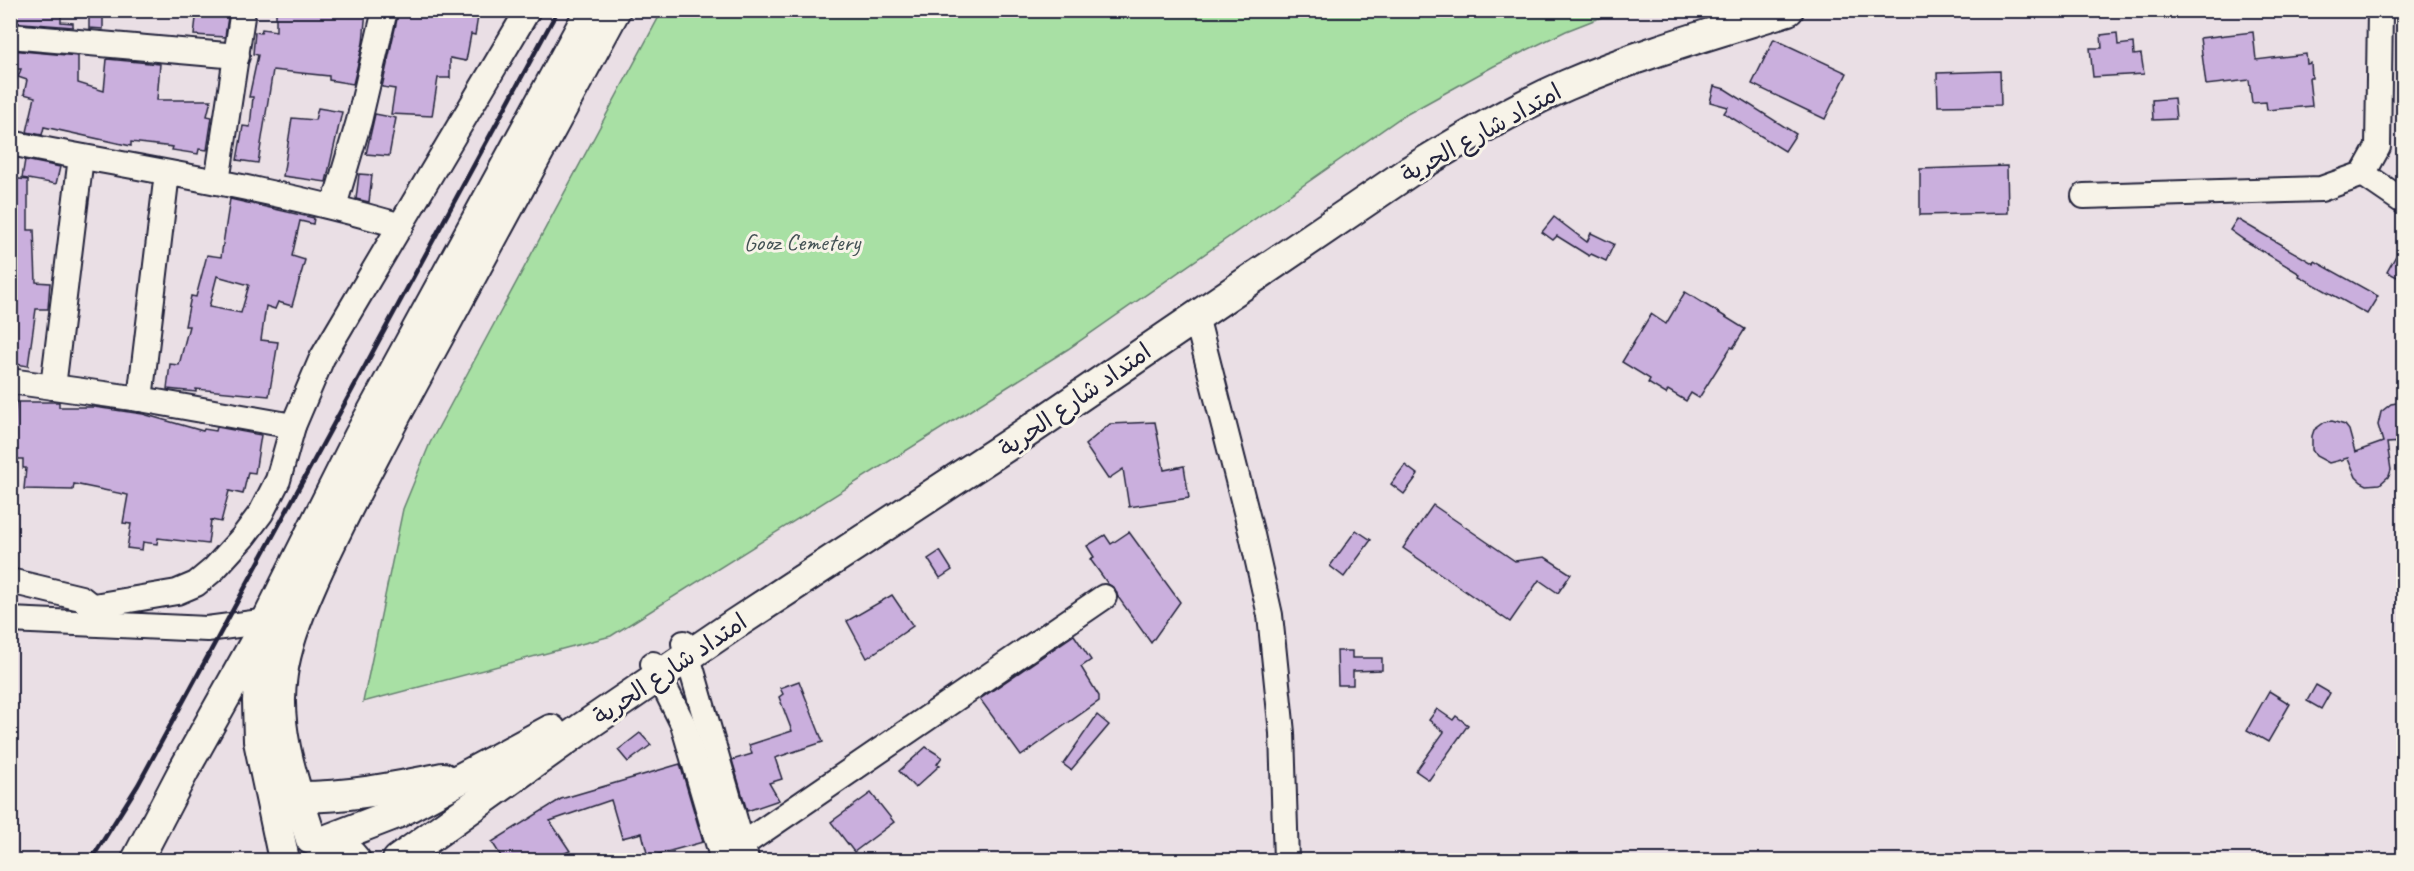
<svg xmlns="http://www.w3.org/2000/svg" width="2414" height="871" viewBox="0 0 2414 871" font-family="Caveat,'Playpen Sans Arabic',sans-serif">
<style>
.green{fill:#a8e0a4;stroke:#658170;stroke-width:1.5}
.building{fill:#caafdd;stroke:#22223b;stroke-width:1.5;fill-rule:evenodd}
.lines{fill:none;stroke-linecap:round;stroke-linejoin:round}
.minor-casing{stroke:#22223b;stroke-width:28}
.major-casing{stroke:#22223b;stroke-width:34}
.minor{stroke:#f7f3e8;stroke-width:24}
.major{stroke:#f7f3e8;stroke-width:30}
.rail{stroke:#22223b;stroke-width:4.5}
.labels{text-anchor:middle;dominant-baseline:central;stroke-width:6;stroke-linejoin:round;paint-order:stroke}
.street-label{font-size:24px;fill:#22223b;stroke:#f7f3e8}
.park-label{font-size:24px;fill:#445255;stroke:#f7f3e8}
</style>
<rect width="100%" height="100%" fill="#eadfe5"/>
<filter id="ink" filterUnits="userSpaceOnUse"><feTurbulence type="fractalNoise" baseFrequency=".0167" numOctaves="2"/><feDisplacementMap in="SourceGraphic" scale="12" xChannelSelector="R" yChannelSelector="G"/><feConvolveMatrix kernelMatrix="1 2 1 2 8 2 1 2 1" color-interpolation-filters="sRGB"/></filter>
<g filter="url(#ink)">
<!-- green -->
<path class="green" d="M662,11V10L1617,11L1566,31L1494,66L1400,118L1068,349L611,636L363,702L403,509L430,443Z"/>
<!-- building -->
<g class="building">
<path d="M10,10H61V22L73,23V27L10,22Z"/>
<path d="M197,10H229L225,37L194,35Z"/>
<path d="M276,10H366L363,43L353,84L329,80V76L273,70L258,163L237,160L243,126L250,127L253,97H249L258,55L253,54L255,32L261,33L262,29L276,31Z"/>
<path d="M399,10H479L475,35L471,34L466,61L450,58V78H438L432,116L391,114L395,89L382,87Z"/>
<path d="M89,15H103V29L89,28Z"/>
<path d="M2253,32L2256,60L2306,54L2307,64L2311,63L2312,78H2309L2312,106L2267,110L2266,102L2252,103L2249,80L2206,85L2200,38Z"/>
<path d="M2117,33L2118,45L2133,43L2134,55L2141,54L2144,74L2093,77L2090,48H2102L2101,35Z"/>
<path d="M1774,39L1847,73L1825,119L1752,84Z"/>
<path d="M10,50L78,56V83L104,91L107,59L160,64L157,100H211L207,116L212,117L207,150L199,149L198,154L172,150L173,147L131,142V146L44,127L42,135L27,132L35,97L24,94L27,80L18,77L21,69H10Z"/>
<path d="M2000,71L2001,105L1938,106L1937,73Z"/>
<path d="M1714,86L1725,89L1796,134L1785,151L1724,113L1728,107L1710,102Z"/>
<path d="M2174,98L2176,119L2153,120L2152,100Z"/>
<path d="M318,108L342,112L326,182L283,176L292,118L315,120Z"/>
<path d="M375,114L396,118L389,156L366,154Z"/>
<path d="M25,160L60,167L56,184L22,178Z"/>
<path d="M2007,166L2008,213L1920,215V169Z"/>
<path d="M359,174L372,175L369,202L356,199Z"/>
<path d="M10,178L28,180V230H34L36,282L50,283L48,309H36L28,366L10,363Z"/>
<path d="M230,199L314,218L313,224L300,221L292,256L305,260L292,306L278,302L275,309L266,306L261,340L278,342L269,396L196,389V392L167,389L170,364L179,365L189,326H185L191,296L196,297L207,255L221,257ZM217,276L249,285L241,313L209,307Z"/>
<path d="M1554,217L1587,242L1591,233L1614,244L1606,261L1591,254L1589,256L1557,236L1553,240L1542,232Z"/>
<path d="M2237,219L2314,264L2315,261L2378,296L2367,314L2299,276L2300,274L2244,240L2230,230Z"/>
<path d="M2403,243V280L2387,272Z"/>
<path d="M1685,292L1745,329L1733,348L1731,347L1699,398L1691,393L1686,401L1668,390L1666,394L1648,383L1650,379L1622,362L1651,314L1666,324Z"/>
<path d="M16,402H59V407H94L143,414L203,431L204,429L216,431L217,427L261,435L255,473L248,472L243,494L229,491L221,522L211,520L208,544L158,538L157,544L143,542L142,550L127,548L131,524L123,523L128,495L74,484L73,490L24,489L26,468H23V459H10V428H14Z"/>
<path d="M2403,402V442L2387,443L2391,470L2389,476L2380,484L2367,485L2361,482L2356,477L2348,458L2329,463L2316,456L2312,450V436L2314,430L2325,422L2332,421L2345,425L2349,430L2355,452L2383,442L2378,425L2381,412L2391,404Z"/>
<path d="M1155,422L1164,470L1184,466L1189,498L1129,507L1123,469L1108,479L1085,445L1110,424Z"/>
<path d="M1405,465L1418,475L1404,494L1391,484Z"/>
<path d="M1433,505L1515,561L1545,557L1571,574L1558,593L1539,580L1510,622L1403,548Z"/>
<path d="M1356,530L1371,540L1344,577L1330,566Z"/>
<path d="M1129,532L1180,602L1151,643L1118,597L1115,589L1108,584L1090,559L1094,557L1087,546L1105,535L1111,544Z"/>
<path d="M940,551L952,570L940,578L928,559Z"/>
<path d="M892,595L913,626L867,658L847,621Z"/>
<path d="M1074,635L1091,660L1081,667L1099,696V701L1021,756L980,699Z"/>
<path d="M1337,651H1352V658H1382V670L1353,671V685H1338Z"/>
<path d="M799,681L823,742L775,758L782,779L769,783L779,800L747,811L732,760L752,754L749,745L792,731L779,697L783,694L780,688Z"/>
<path d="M2316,685L2330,693L2321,709L2307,701Z"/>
<path d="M2269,691L2290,704L2268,742L2247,730Z"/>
<path d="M1437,709L1453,720L1456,716L1468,725L1429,780L1416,771L1444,732L1429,720Z"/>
<path d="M1097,715L1109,725L1071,770L1063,764Z"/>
<path d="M640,733L651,745L628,762L618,750Z"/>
<path d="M926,747L942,757L937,764L940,765L915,788L899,771Z"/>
<path d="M680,764L703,842L648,857L642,833L622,838L611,800L550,821L570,851L565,853L570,861H504L492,842L561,799Z"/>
<path d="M871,793L894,822L854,852L831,822Z"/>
</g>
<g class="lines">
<defs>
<g id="minor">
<path d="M10,36L237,56"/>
<path d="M10,143C141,169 273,188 401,226"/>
<path d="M2363,174L2404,202"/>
<path d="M217,182L243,10"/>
<path d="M2084,196L2321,189L2363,174L2378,147L2380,10"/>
<path d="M334,206L359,121L385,10"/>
<path d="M1196,316L1252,535L1270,615L1282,733L1286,860"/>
<path d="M10,381L140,399L293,426"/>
<path d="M53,387L81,157"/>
<path d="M140,399L167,173"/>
<path d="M10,581L81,598L104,616"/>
<path d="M94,606L177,592L196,584L214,569L243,537L261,513L278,480L293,426L322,358L528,10"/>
<path d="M10,620L207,629L267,621"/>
<path d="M684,643L746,858"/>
<path d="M653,664L683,724L723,860"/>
<path d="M720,860L1104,597"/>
</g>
<g id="major">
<path d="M262,639L258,701L259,741L283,855"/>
<path d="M298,797C347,797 395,788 443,778"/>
<path d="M311,839C295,787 273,729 282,674C286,644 298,614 310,587C335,529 365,474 394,418C467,282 541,146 615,10"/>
<path d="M314,840C332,841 344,846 355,860"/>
<path d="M327,840L397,813L551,730"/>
<path d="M137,860L184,770L264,627L359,437L591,10"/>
<path d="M398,860L581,729L735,624L1011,443L1410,171C1461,140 1512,109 1567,85C1639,54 1714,33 1788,10"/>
</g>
</defs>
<!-- minor casing -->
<use href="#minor" class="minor-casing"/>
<!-- major casing -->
<use href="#major" class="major-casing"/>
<!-- minor -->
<use href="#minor" class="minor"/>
<!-- major -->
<use href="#major" class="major"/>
<!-- rail -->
<path class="rail" d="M91,860L138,785L558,10"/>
</g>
</g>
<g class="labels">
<!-- street labels -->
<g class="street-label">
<text transform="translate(1481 133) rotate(-29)">امتداد شارع الحرية</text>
<text transform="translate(1075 400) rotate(-35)">امتداد شارع الحرية</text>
<text transform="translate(670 669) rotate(-34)">امتداد شارع الحرية</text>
</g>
<!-- park labels -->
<g class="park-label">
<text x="802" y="242">Gooz Cemetery</text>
</g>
</g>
<!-- margin -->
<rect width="2414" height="871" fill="none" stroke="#f7f3e8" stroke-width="36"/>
<rect x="18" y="18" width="2378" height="835" fill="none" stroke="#22223b" stroke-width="2" filter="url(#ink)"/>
</svg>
